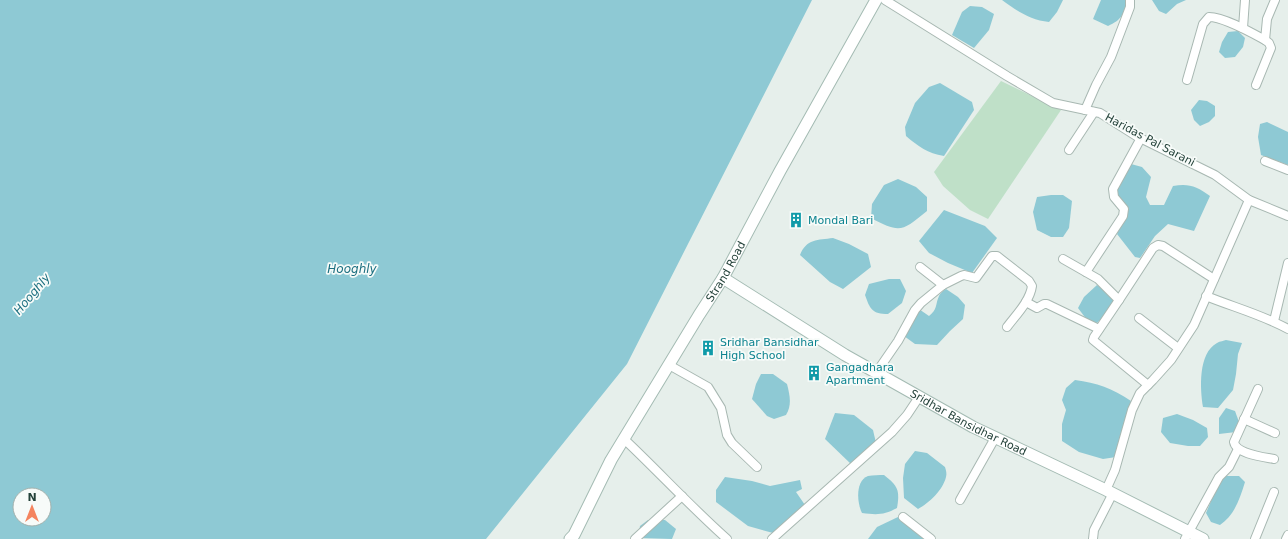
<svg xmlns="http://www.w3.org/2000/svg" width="1288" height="539" viewBox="0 0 1288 539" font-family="'DejaVu Sans',sans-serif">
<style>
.green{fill:#bfe0c8}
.water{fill:#8ec9d4;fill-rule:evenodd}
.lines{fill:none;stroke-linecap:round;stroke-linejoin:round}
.street-casing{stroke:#a8b8b2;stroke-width:10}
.secondary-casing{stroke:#a4bbb3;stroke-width:13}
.street{stroke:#fff;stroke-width:8}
.secondary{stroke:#fff;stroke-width:11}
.labels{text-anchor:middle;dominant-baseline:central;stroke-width:3.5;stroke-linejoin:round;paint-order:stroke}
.street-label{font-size:11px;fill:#24423a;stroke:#f7fbf9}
.culture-label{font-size:11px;fill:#0d838f;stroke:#f7fbf9;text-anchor:start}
.water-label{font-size:12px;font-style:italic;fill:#1c6f80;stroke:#f7fbf9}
</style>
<rect width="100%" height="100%" fill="#e6efeb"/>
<!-- green -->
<path class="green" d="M1001,81L1061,110L988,219L970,210L943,186L934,172Z"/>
<!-- water -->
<g class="water">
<path d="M0,0H812L627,364L486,539H0ZM20,495H44V519H20Z"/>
<path d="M1002,0H1063L1057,12L1049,22C1030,20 1017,11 1002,0Z"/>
<path d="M1101,0H1126C1125,14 1121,20 1108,26L1093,19Z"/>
<path d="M1152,0H1186L1177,4L1166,14L1159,11Z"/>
<path d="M970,6L982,7L994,14L989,30L974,48L952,35L962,12Z"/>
<path d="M1238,31L1245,38L1243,47L1235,57L1225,58L1219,52L1222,42L1228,32Z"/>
<path d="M940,83L972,102L974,110L944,156C927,153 919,147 906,136L905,127L915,103L929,87Z"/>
<path d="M1199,100L1207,101L1215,106V116L1209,122L1200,126L1194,120L1191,110Z"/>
<path d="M1267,122L1288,132V165L1261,155L1258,137L1260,124Z"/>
<path d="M1131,164L1142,167L1151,177L1146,197L1150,205H1164L1173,186C1188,183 1197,186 1210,196L1194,231L1168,224L1155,236L1140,258L1135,257L1117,234L1129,209L1115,192Z"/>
<path d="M898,179L916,187L927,197V211C902,231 901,234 871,218L872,204L884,185Z"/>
<path d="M1051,195H1063L1072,201L1069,228L1063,237H1051L1037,230L1033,212L1037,197Z"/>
<path d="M944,210L985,226L997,238L972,273L948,263L929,253L919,241Z"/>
<path d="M833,238L849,244L868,254L871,267L843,289L830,282L800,255C806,239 818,240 833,238Z"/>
<path d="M889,279H900L906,291L902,303L888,314C872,314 870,309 865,295L869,284Z"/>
<path d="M1097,285L1109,293L1115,299L1105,315L1097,323L1087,320L1078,308L1084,297Z"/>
<path d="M946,289L958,297L965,305L963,319L950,331L937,345L915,344L904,336L909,323L911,309L916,307L929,316C938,309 935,305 939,296C940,293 943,291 946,289Z"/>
<path d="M1226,340L1242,343L1238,354L1236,374L1233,390L1218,408L1203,407C1200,389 1198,353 1217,343C1220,341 1224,341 1226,340Z"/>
<path d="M761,374H773L787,384C790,396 792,405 786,415L774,419L767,416L752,399L756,384Z"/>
<path d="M1075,380C1097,383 1112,388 1131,401L1116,457L1103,459L1079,452L1062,441V424L1066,410L1062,400L1066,388Z"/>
<path d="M1226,408L1235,411L1239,422L1236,432L1219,434V418Z"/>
<path d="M835,413L854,415L873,430L876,443L852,465L825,439Z"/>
<path d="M1177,414L1193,420L1207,428L1208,437L1200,446H1188L1170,443L1161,432L1163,418Z"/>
<path d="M915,451L927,453L945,467C946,470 947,474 946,477C943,490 929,503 918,509L904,498L903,478L905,464Z"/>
<path d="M884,475C898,486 900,490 897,508C884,515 877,515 862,513C857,503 855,481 868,476C873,475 879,475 884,475Z"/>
<path d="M1224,476H1239L1245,482C1240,498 1235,515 1220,525L1211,522L1206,513L1217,487Z"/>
<path d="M725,477L752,481L770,486L800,480L802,489L796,492L805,505L773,533L748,526L716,502V490Z"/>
<path d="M898,517L927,539H868L877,527Z"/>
<path d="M648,520H665L676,529L672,539L638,538L640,526Z"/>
</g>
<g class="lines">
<defs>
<g id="street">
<path d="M885,0L1007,76L1053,103L1100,113L1138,137L1215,175L1249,200L1288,216"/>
<path d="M1243,28L1245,0"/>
<path d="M1187,80L1203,24L1209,17C1224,17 1252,33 1265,40L1267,19L1275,0"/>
<path d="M1256,85L1271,48L1269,43L1265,40"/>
<path d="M1085,110L1096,85L1111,57L1130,7V0"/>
<path d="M1069,150L1094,112"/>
<path d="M1265,161L1288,170"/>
<path d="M1063,259L1098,279L1119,300L1094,337L1093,340L1148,385"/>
<path d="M920,267L943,285"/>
<path d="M1086,272L1123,216L1124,209L1114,197L1113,189L1141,138"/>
<path d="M1206,296C1233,307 1263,315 1288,329"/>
<path d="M1119,300L1153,248L1158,245L1163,246L1214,279"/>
<path d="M1026,302L1037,308L1044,304H1047L1099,329"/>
<path d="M1139,318L1178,348"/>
<path d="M1274,321L1288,263"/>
<path d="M669,365L708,387L721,408L727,435L732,443L757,467"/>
<path d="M876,373L898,341L915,310L921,303L943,285L961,276L964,275L976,278L992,256H997L1029,281L1032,286C1030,301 1016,315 1007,327"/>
<path d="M1258,389L1234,442C1236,454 1263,457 1274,459"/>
<path d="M1244,419L1275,433"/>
<path d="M624,439C659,472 691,507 727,539"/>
<path d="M1106,490L1115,470L1132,410L1140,393L1153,380L1171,360L1194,325L1249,200"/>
<path d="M960,500L995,438"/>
<path d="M903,517L931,539"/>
<path d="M635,539L682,496"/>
<path d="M772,539L892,432L907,415L919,397"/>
<path d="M1093,539L1094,530L1113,493"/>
<path d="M1185,539L1219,477L1229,467L1238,449"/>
<path d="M1255,539L1274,492"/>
<path d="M1286,539L1288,535"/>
</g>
<g id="secondary">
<path id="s1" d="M723,278L845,355L973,427L1106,490L1203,539"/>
<path id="s2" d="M570,539L574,535L611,460L699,315L723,278L780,171L876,0"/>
</g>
</defs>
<!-- street casing -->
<use href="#street" class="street-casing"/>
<!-- secondary casing -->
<use href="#secondary" class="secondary-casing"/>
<!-- street -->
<use href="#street" class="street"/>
<!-- secondary -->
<use href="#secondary" class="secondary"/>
</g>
<!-- icons -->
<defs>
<symbol id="building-bare" viewBox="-9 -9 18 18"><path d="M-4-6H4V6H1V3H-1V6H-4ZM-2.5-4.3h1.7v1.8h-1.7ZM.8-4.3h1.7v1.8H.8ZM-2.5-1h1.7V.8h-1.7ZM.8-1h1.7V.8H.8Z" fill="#0f9aa8" stroke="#f7fbf9" stroke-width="2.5" paint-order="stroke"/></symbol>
</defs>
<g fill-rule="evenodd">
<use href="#building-bare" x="785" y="209" width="22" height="22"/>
<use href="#building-bare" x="697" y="337" width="22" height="22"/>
<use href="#building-bare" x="803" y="362" width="22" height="22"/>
</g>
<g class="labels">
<!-- street labels -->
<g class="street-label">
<text transform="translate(1150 140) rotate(28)">Haridas Pal Sarani</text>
<text stroke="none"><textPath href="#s2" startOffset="310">Strand Road</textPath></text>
<text stroke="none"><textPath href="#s1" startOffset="285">Sridhar Bansidhar Road</textPath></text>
</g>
<!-- culture labels -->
<g class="culture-label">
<text x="808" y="220">Mondal Bari</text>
<text x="720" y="342">Sridhar Bansidhar<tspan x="720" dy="13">High School</tspan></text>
<text x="826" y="367">Gangadhara<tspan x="826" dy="13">Apartment</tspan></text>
</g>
<!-- water labels -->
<g class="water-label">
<text x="352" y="269">Hooghly</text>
<text transform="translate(32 294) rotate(-50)">Hooghly</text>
</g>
</g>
<!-- north arrow -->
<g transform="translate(32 507)"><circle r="19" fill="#f7fbf9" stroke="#a3b1ad"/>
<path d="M0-3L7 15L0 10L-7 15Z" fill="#f4845f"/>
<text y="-6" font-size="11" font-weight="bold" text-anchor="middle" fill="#24423a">N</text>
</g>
</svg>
